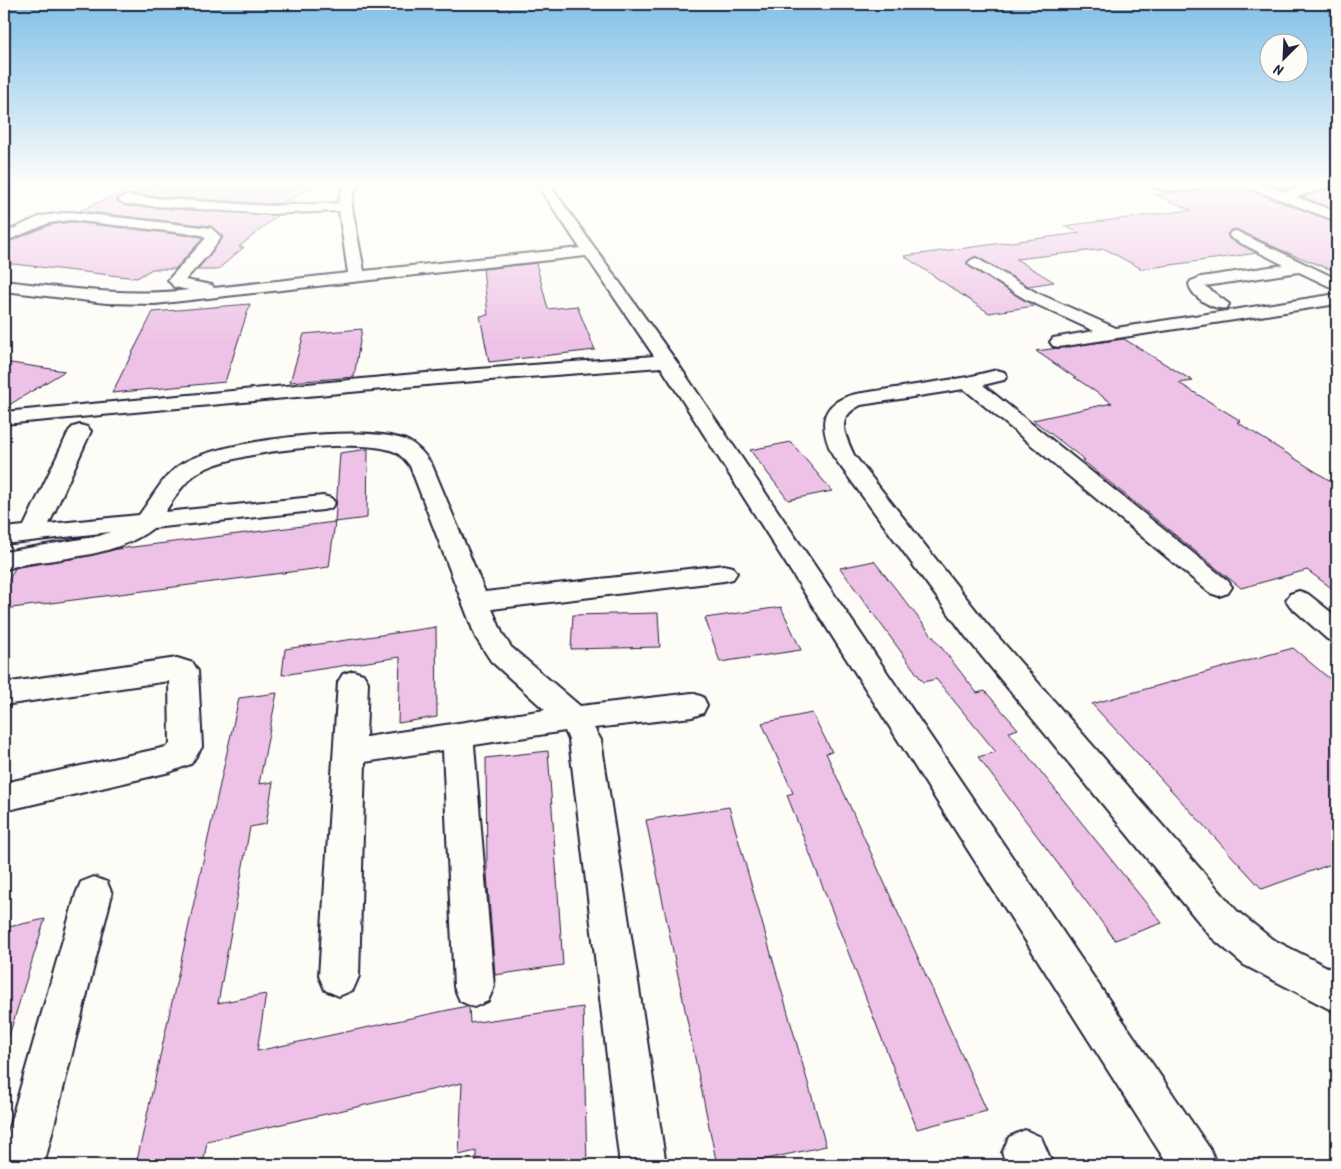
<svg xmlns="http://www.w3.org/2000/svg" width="1341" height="1169" viewBox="0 0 1341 1169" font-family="Kalam,sans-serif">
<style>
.building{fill:#eec1e6;stroke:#22223b}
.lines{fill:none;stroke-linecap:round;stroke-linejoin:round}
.minor-casing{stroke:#22223b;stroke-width:4}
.minor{fill:#fdfcf7;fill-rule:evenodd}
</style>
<rect width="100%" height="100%" fill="#fdfcf7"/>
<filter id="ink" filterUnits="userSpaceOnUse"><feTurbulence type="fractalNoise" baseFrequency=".02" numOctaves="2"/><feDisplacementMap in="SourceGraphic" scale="10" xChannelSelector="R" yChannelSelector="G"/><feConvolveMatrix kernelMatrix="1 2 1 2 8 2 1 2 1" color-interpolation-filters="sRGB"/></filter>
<g filter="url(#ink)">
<!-- building -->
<g class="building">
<path d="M140,184H318L283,203L268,204L125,194L116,199L125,206L278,215L239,247H244L217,270H197L223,238L222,236L211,226L79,211Z"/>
<path d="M1221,184H1243L1246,189L1337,223V272L1281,250L1236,229L1231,230L1227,234L1229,239L1257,253L1142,269L1105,249L1016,259L1054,282L1028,286L975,256L967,262L970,267L1034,306L989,313L904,256L1080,233L1064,226L1191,210L1154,194L1198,191L1220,186Z"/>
<path d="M1265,184H1307L1284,190Z"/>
<path d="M1332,184H1337V210L1302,197L1329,189Z"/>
<path d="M71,222L201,237L203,238L175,269H152L137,278L4,263V244L50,225Z"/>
<path d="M536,263L548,309L577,306L595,350L489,362L480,316L488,315L483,269Z"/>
<path d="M250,304L225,382L112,393L153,312Z"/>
<path d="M362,329L354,377L290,382L304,334Z"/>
<path d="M1124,339L1193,381L1179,383L1241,421L1237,422L1337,485V592L1307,570L1241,588L1082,460H1085L1033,420L1112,403L1036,351Z"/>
<path d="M4,362L65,371L4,408Z"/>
<path d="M791,442L832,491L788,500L750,450Z"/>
<path d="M368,449L367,518L335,522L340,453Z"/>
<path d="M335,522L329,567L4,609V589L15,568L19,567L89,556L117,549Z"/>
<path d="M874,561L977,693L985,691L1018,729L1009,732L1162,923L1115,940L978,757L996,752L936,679L923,682L840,568Z"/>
<path d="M781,607L801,650L720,662L705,618Z"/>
<path d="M658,613L660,647L571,649L573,615Z"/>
<path d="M436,627L437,717L398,723L400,657L282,675L285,649Z"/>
<path d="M1293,648L1337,685V862L1262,889L1092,704Z"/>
<path d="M277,693L259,784L273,782L266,824L250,827L218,1003L266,994L257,1051L467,1006L469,1007L470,1023L583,1007L587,1165H476V1151L459,1155L462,1083L207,1141L203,1165H136L239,698Z"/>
<path d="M812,713L832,752L826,753L987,1111L917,1129L787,795L793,793L762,723Z"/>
<path d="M548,751L563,965L495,975L487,874L486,758Z"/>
<path d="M729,807L826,1146L739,1165H717L646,820Z"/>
<path d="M45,919L8,1039H4V928Z"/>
</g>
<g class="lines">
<defs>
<g id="minor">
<path d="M346,184H359L353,194L352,207L364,271L580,248L537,184H549L676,361L1210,1149L1217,1165H1168L661,367L437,384L4,424V412L437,372L654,356L586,256L155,304L106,303L4,291V281C66,288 127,297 189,290L174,287L168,280L206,238L202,235L71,220L49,223L4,242V233L41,216L71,212L211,228L221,237L207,256L185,280L212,285L214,288L348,273L339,211L268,214L125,204L118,200L125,196L268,206L338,203L340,194Z"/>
<path d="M1149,184H1209C1202,193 1156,193 1149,184Z"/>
<path d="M1245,184H1261L1284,192L1312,184H1330L1328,187L1296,197L1337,212V221L1247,187Z"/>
<path d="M1236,231L1337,279V290L1299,272L1205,286L1229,304L1227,308C1214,311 1191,297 1189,284L1191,281L1201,277L1284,265L1231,238L1229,235L1231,232Z"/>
<path d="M976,258L1037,293L1116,328L1337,294V304L1059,347L1053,346L1050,342L1053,338L1094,331L1025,299L971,266L968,263L971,260Z"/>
<path d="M997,370L1004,372L1007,376L1004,380L983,385L1228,581L1232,587L1228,593L1219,596L1210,593L964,389L861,405C835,418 844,433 854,455L986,623L1237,911L1272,939L1337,972V1013L1244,965L1211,937L966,637L833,456C819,426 818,403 856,394L968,377Z"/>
<path d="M80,425L87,427L91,431L49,524L139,515C153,497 163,475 183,463C221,440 367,423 408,441C418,446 426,456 432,465L485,592L724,565L733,567L737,573L733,579L724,581L492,609L503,635L511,647L580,706L692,693L703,697L707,705L703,713L692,717L594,728L601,740L666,1165H620L569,740L565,731L474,745L494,987L488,1001L474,1007L460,1001L454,987L443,750L365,762L359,976L353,990L339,996L325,990L319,976L338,682L343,674L353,671L363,674L368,682L366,737L545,710L491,661L476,638L410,466C405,459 398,452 390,450C351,439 234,451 199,472C184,481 175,497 165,512L323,496L331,498L335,503L331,508L323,510L153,528C118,556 62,558 19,565L4,570V552L99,536L110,532L4,544V528L24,526L69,431L73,427Z"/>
<path d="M1299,591L1308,594L1337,617V642L1327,639L1290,606L1286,600L1290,594Z"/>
<path d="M177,658L193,663L198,671L202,747L191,764L170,772L4,811V783L166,747L170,744L169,681L4,705V683Z"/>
<path d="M94,877L107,882L112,894L44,1165H4V1145L76,894L81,882Z"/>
<path d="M1025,1130L1041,1137L1053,1165H1007L1002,1153L1009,1137Z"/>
</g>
</defs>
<!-- minor casing -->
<use href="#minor" class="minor-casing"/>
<!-- minor -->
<use href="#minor" class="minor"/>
</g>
</g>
<!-- sky -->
<linearGradient id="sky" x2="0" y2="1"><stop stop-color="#81c0e8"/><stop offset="0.53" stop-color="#fefefb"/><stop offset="1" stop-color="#fefefb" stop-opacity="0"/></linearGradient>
<rect width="1341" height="347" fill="url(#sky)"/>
<!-- margin -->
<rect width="1341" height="1169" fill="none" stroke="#fdfcf7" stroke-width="20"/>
<rect x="10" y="10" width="1321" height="1149" fill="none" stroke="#22223b" stroke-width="2" filter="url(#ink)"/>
<!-- north arrow -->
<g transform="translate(1284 58) rotate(204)"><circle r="24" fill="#fdfcf7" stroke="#a5a5ac"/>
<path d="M0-4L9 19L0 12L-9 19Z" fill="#22223b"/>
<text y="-8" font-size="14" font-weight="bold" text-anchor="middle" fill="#22223b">N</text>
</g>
</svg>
